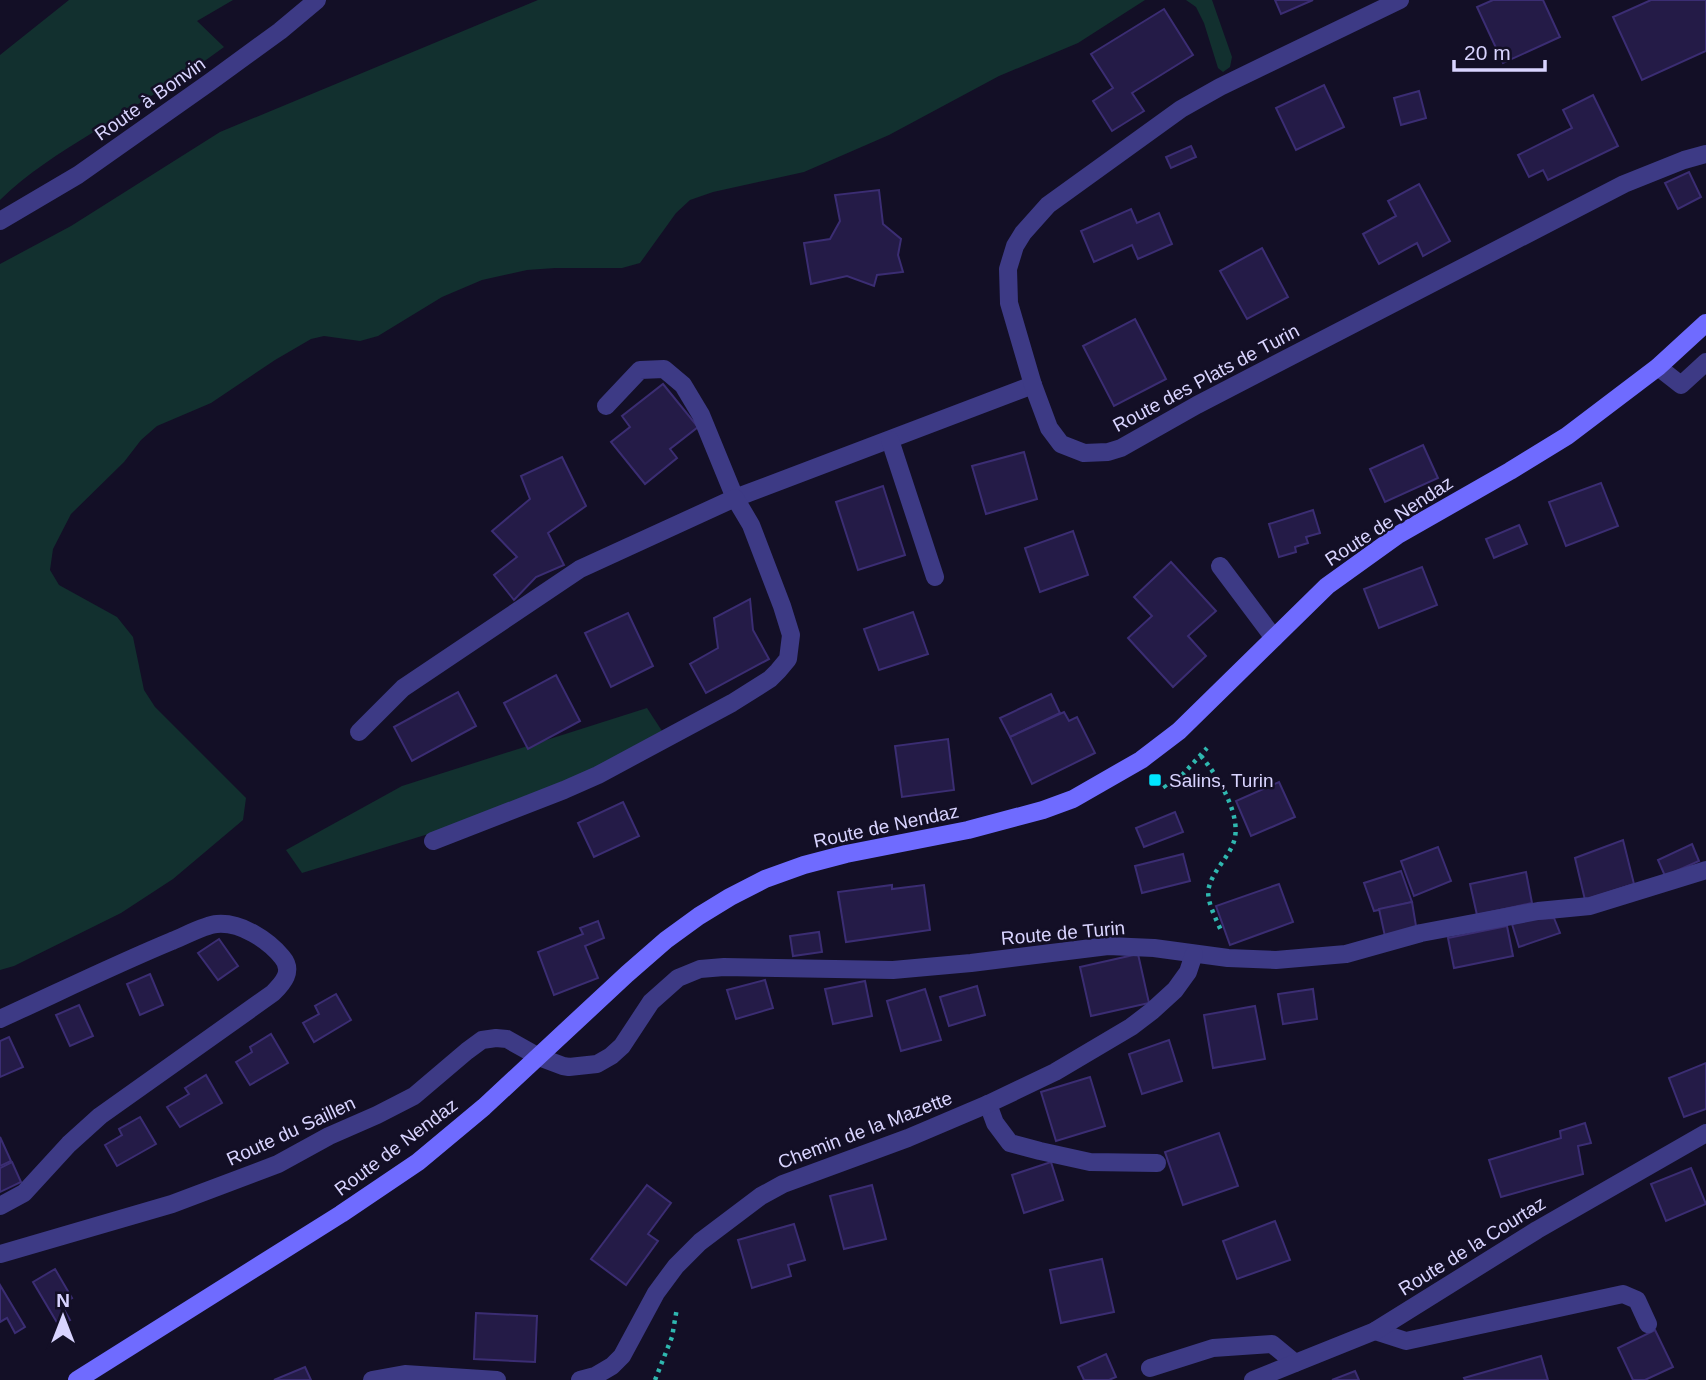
<svg xmlns="http://www.w3.org/2000/svg" width="1706" height="1380" viewBox="0 0 1706 1380" font-family="Helvetica,sans-serif">
<style>
.green{fill:#12302f}
.building{fill:#241b47;stroke:#3b2d73;stroke-width:2}
.lines{fill:none;stroke-linecap:round;stroke-linejoin:round}
.path{stroke:#2fb8b0;stroke-width:4.5;stroke-dasharray:3.5 5;stroke-linecap:butt}
.lane{stroke:#3d3a85;stroke-width:18}
.street{stroke:#3d3a85;stroke-width:18}
.secondary{stroke:#6f6bff;stroke-width:18}
.poi-dot{fill:#00e5ff;stroke:#130f26;stroke-width:2.5}
.labels{text-anchor:middle;dominant-baseline:central;stroke-width:5;stroke-linejoin:round;paint-order:stroke}
.street-label{font-size:19px;fill:#d9d4ff;stroke:#130f26}
.poi-label{font-size:19px;fill:#d9d4ff;stroke:#130f26;text-anchor:start}
</style>
<rect width="100%" height="100%" fill="#130f26"/>
<!-- green -->
<g class="green">
<path d="M69,0H233L197,21L224,47C182,78 136,105 92,133C60,153 27,173 0,200V55Z"/>
<path d="M538,0H1145L1078,43L999,76L889,135L804,172L713,192L690,200L676,213L640,263L622,268H555L527,270L482,280L442,297L378,336L360,341L324,336L311,339L275,360L211,403L157,426L141,440L124,462L71,514L53,549L50,570L59,585L117,617L133,637L144,690L155,707L246,798L243,820L173,879L121,913L14,966L0,970V264L71,226L220,132Z"/>
<path d="M1186,0H1212L1232,57L1230,67L1223,72L1218,68L1204,23L1196,7Z"/>
<path d="M647,708L662,731L610,768L464,823L302,873L286,850L402,786Z"/>
</g>
<!-- building -->
<g class="building">
<path d="M1275,0H1313L1281,14Z"/>
<path d="M1493,0H1543L1560,37L1503,63L1477,7Z"/>
<path d="M1651,0H1706V51L1642,80L1613,17Z"/>
<path d="M1164,9L1193,55L1132,93L1144,111L1112,131L1093,101L1113,88L1091,54Z"/>
<path d="M1324,85L1344,127L1296,150L1276,108Z"/>
<path d="M1419,91L1426,118L1401,125L1394,98Z"/>
<path d="M1593,95L1618,146L1548,180L1543,170L1529,177L1518,155L1572,128L1563,110Z"/>
<path d="M1191,146L1196,157L1171,168L1166,157Z"/>
<path d="M1689,172L1701,197L1678,209L1665,183Z"/>
<path d="M1419,184L1450,241L1423,256L1417,243L1379,264L1363,234L1396,216L1388,201Z"/>
<path d="M879,190L883,224L901,239L898,255L903,272L877,275L874,286L847,276L811,284L804,243L830,239L840,221L835,195Z"/>
<path d="M1131,209L1137,223L1159,213L1172,244L1138,259L1132,245L1094,262L1081,231Z"/>
<path d="M1262,248L1288,297L1247,319L1220,271Z"/>
<path d="M1135,319L1166,379L1114,406L1083,346Z"/>
<path d="M663,384L698,427L670,449L677,458L645,484L611,442L630,427L622,416Z"/>
<path d="M1423,445L1438,478L1385,502L1370,469Z"/>
<path d="M1024,452L1037,499L986,514L972,466Z"/>
<path d="M562,457L586,506L548,533L564,565L536,577L514,600L494,575L517,557L492,531L530,499L521,476Z"/>
<path d="M1601,483L1618,526L1566,546L1549,502Z"/>
<path d="M883,486L905,555L858,570L836,502Z"/>
<path d="M1313,510L1320,533L1306,537L1308,543L1295,547L1296,552L1279,557L1269,524Z"/>
<path d="M1519,525L1527,544L1494,558L1486,539Z"/>
<path d="M1073,531L1088,575L1040,592L1025,548Z"/>
<path d="M1171,562L1216,611L1188,636L1206,656L1173,687L1128,638L1152,616L1134,597Z"/>
<path d="M1422,567L1437,605L1379,628L1364,589Z"/>
<path d="M750,599L753,630L769,659L706,693L690,664L718,648L714,618Z"/>
<path d="M913,612L928,654L879,670L864,629Z"/>
<path d="M628,613L653,666L611,687L585,633Z"/>
<path d="M556,675L580,721L528,749L504,703Z"/>
<path d="M458,692L476,726L412,761L394,727Z"/>
<path d="M1051,694L1060,713L1010,737L1000,718Z"/>
<path d="M1064,712L1069,721L1077,717L1095,753L1032,784L1010,737Z"/>
<path d="M948,739L954,790L902,797L895,746Z"/>
<path d="M1279,782L1295,817L1251,836L1236,801Z"/>
<path d="M623,802L639,836L594,857L578,823Z"/>
<path d="M1175,812L1183,832L1144,847L1136,828Z"/>
<path d="M1623,840L1634,884L1585,900L1575,858Z"/>
<path d="M1692,844L1699,861L1665,876L1658,860Z"/>
<path d="M1438,847L1451,881L1414,896L1401,861Z"/>
<path d="M1183,854L1190,881L1142,893L1135,866Z"/>
<path d="M1401,871L1412,902L1374,911L1364,883Z"/>
<path d="M1526,872L1532,903L1477,915L1470,884Z"/>
<path d="M1279,884L1293,922L1230,945L1216,906Z"/>
<path d="M892,885V889L924,885L930,930L846,942L838,892Z"/>
<path d="M1412,902L1417,932L1386,941L1379,909Z"/>
<path d="M1554,918L1560,933L1519,947L1512,924L1532,919Z"/>
<path d="M598,921L604,938L585,946L598,978L554,995L538,952L583,934L580,928Z"/>
<path d="M1507,926L1513,956L1454,968L1448,938Z"/>
<path d="M819,932L822,952L793,956L790,936Z"/>
<path d="M219,939L238,966L218,980L198,953Z"/>
<path d="M1138,954L1149,1003L1091,1016L1080,967Z"/>
<path d="M150,974L163,1005L140,1015L127,984Z"/>
<path d="M765,980L773,1008L736,1019L727,990Z"/>
<path d="M865,981L872,1016L833,1024L825,989Z"/>
<path d="M977,986L985,1015L949,1026L940,997Z"/>
<path d="M925,989L941,1040L901,1051L887,1001Z"/>
<path d="M1313,989L1317,1019L1283,1024L1278,994Z"/>
<path d="M336,994L351,1020L314,1042L303,1023L319,1014L315,1006Z"/>
<path d="M79,1005L93,1036L70,1046L56,1015Z"/>
<path d="M1255,1006L1265,1059L1213,1068L1204,1015Z"/>
<path d="M271,1034L288,1063L250,1085L236,1062L252,1052L250,1047Z"/>
<path d="M9,1037L23,1067L0,1077V1041Z"/>
<path d="M1169,1040L1182,1081L1142,1094L1129,1054Z"/>
<path d="M1706,1063V1109L1684,1117L1669,1078Z"/>
<path d="M206,1075L222,1103L180,1127L167,1107L189,1094L185,1088Z"/>
<path d="M1090,1077L1105,1126L1056,1141L1041,1092Z"/>
<path d="M140,1117L156,1144L117,1166L105,1145L122,1135L119,1129Z"/>
<path d="M1585,1123L1591,1143L1578,1146L1583,1174L1501,1197L1489,1160L1561,1138L1560,1131Z"/>
<path d="M1219,1133L1238,1186L1183,1205L1165,1152Z"/>
<path d="M0,1137L11,1161L0,1166Z"/>
<path d="M12,1162L21,1182L0,1192V1168Z"/>
<path d="M1051,1162L1063,1200L1024,1213L1012,1175Z"/>
<path d="M1691,1168L1706,1204L1666,1221L1651,1184Z"/>
<path d="M647,1185L671,1203L648,1234L658,1241L626,1285L591,1259Z"/>
<path d="M872,1185L886,1239L844,1249L830,1196Z"/>
<path d="M1275,1221L1290,1260L1237,1279L1223,1241Z"/>
<path d="M794,1224L805,1260L788,1265L791,1276L752,1288L738,1240Z"/>
<path d="M1102,1259L1114,1312L1061,1323L1050,1270Z"/>
<path d="M55,1269L72,1298L61,1304L70,1320L59,1326L33,1282Z"/>
<path d="M0,1285L25,1327L15,1333L7,1318L0,1322Z"/>
<path d="M476,1313L537,1316L535,1362L474,1359Z"/>
<path d="M1655,1330L1673,1367L1645,1380H1633L1618,1348Z"/>
<path d="M1106,1354L1116,1377L1109,1380H1084L1078,1367Z"/>
<path d="M1541,1356L1548,1380H1465L1464,1378Z"/>
<path d="M305,1367L311,1380H274Z"/>
<path d="M1355,1371L1359,1380H1332Z"/>
</g>
<g class="lines">
<!-- path -->
<g class="path">
<path d="M1201,756C1218,776 1244,818 1233,844C1227,859 1213,871 1209,887C1205,900 1217,920 1222,933"/>
<path d="M1164,785L1167,789L1173,785L1207,748"/>
<path d="M655,1380L672,1337L677,1308"/>
</g>
<!-- lane -->
<g class="lane">
<path d="M0,221L78,175L210,82L280,31L317,0"/>
<path d="M1658,367L1681,385L1706,362"/>
<path d="M606,406L640,370L664,369L683,385L701,415L735,498L1033,385"/>
<path d="M890,440L935,577"/>
<path d="M1220,566L1274,638"/>
<path d="M359,732L403,688L580,569L735,498L751,525L782,606L791,635L788,659L778,671L770,679L732,703L598,775L564,790L433,841"/>
<path d="M988,1104L995,1123L1010,1143L1040,1151L1090,1162L1157,1163"/>
<path d="M1375,1331L1406,1341L1623,1294L1637,1300L1648,1324"/>
<path d="M1150,1368L1213,1348L1272,1344L1295,1363"/>
</g>
<!-- street -->
<g class="street">
<path d="M1400,0L1220,87L1181,109L1048,205L1023,233L1015,246L1008,269L1009,303L1033,385L1049,428L1061,444L1084,453L1108,452L1121,448L1197,405L1624,184L1684,160L1706,154"/>
<path d="M0,1019C57,993 114,965 172,941C185,936 204,925 217,924C241,922 268,940 282,957C294,971 283,983 273,993L100,1116L69,1144L24,1193L0,1206"/>
<path d="M0,1254L172,1204L278,1164L329,1136L377,1115L414,1096L467,1051L482,1040L496,1038L507,1039L539,1057L563,1066L569,1067L597,1064L611,1056L622,1046L651,1002L678,978L700,969L724,967L893,970L971,963L1108,946L1154,948L1228,958L1276,960L1346,954L1421,933L1538,911L1590,906L1706,870"/>
<path d="M372,1380L405,1374L497,1380"/>
<path d="M580,1380L595,1376L612,1366L622,1356L656,1293L676,1266L700,1242L761,1196L783,1184L908,1138L988,1104L1055,1072L1131,1027L1152,1011L1175,990L1188,972L1194,954"/>
<path d="M1253,1380L1375,1331L1537,1230L1706,1133"/>
</g>
<!-- secondary -->
<path class="secondary" d="M77,1380L341,1214L418,1162L484,1107L627,974L666,940L699,916L730,897L765,879L804,865L846,854L968,830L1043,810L1073,799L1141,760L1179,731L1327,586L1398,535L1510,471L1567,436L1658,367L1706,323"/>
</g>
<!-- markers -->
<rect class="poi-dot" x="1148" y="773" width="14" height="14" rx="3.5"/>
<g class="labels">
<!-- street labels -->
<g class="street-label">
<text transform="translate(150 99) rotate(-35)">Route à Bonvin</text>
<text transform="translate(1206 378) rotate(-28)">Route des Plats de Turin</text>
<text transform="translate(1389 521) rotate(-33)">Route de Nendaz</text>
<text transform="translate(886 826) rotate(-12)">Route de Nendaz</text>
<text transform="translate(1063 933) rotate(-5)">Route de Turin</text>
<text transform="translate(865 1130) rotate(-21)">Chemin de la Mazette</text>
<text transform="translate(291 1131) rotate(-25)">Route du Saillen</text>
<text transform="translate(396 1147) rotate(-37)">Route de Nendaz</text>
<text transform="translate(1472 1246) rotate(-32)">Route de la Courtaz</text>
</g>
<!-- poi labels -->
<g class="poi-label">
<text x="1169" y="780">Salins, Turin</text>
</g>
</g>
<!-- north arrow -->
<g transform="translate(63 1317)" stroke="#130f26" stroke-width="5" paint-order="stroke">
<path d="M0-5L12 26L0 18L-12 26Z" fill="#d9d4ff"/>
<text y="-10" font-size="19" font-weight="bold" text-anchor="middle" fill="#d9d4ff">N</text>
</g>
<!-- scale -->
<path d="M1454 60v10h91v-10" fill="none" stroke="#d9d4ff" stroke-width="3.5"/>
<text x="1464" y="60" font-size="21" fill="#d9d4ff" stroke="#130f26" stroke-width="5" paint-order="stroke">20 m</text>
</svg>
